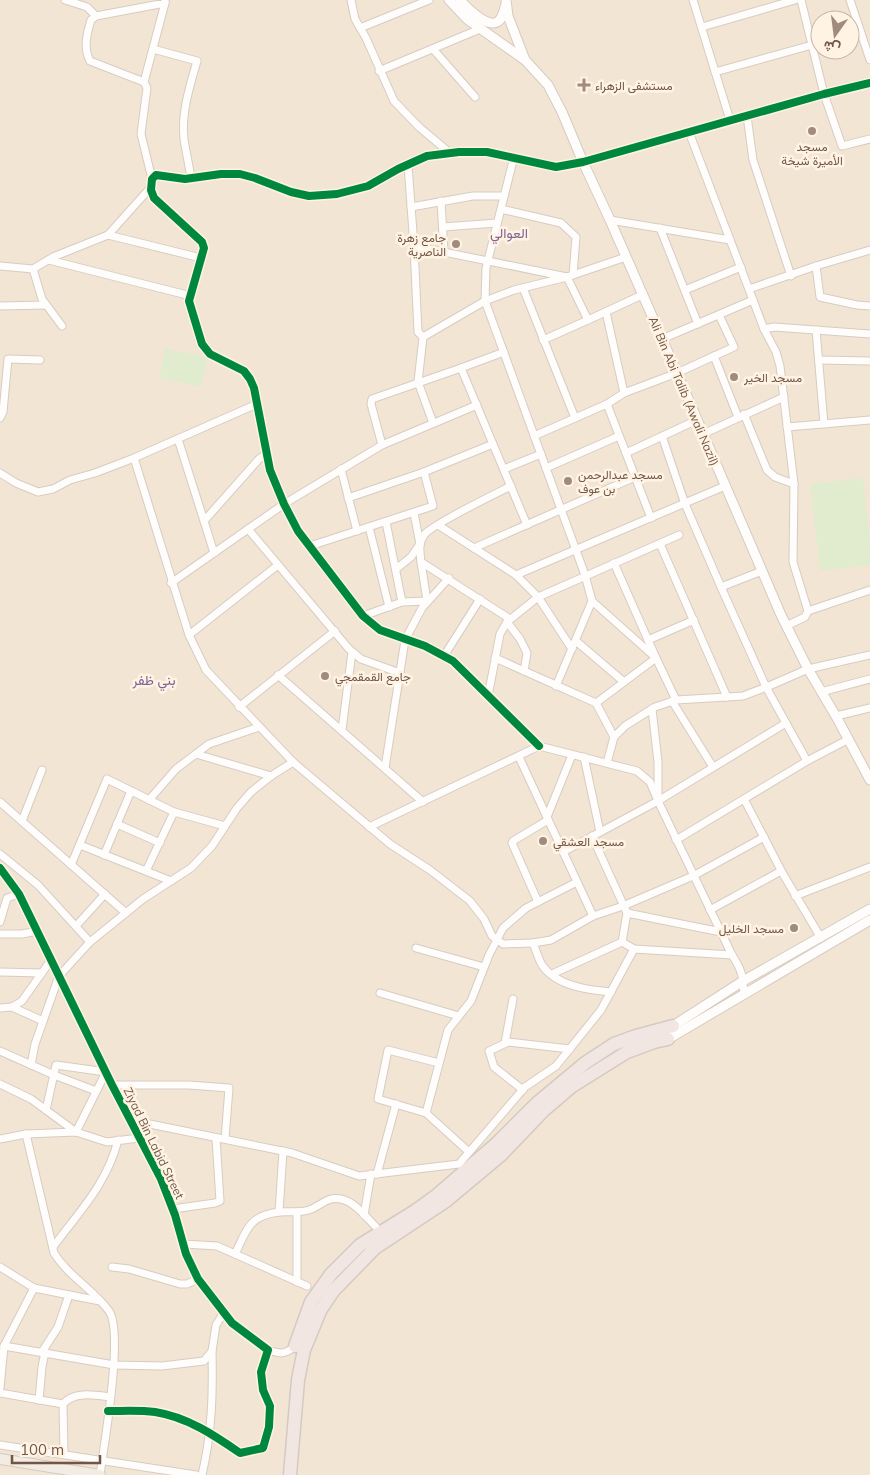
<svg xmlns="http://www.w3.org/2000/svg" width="870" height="1475" viewBox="0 0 870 1475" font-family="Mulish,Vazirmatn,sans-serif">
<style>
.residential{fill:#f2e5d4;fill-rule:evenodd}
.green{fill:#e1eccf}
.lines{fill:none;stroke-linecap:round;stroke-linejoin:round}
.street-casing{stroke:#d7ccc3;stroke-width:9}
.secondary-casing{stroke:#d6cbc2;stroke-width:11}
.primary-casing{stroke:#d5cac3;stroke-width:12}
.highway-casing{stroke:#d5cac3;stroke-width:15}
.street{stroke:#fefdfb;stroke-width:7}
.secondary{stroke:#fefdfb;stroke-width:9}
.primary{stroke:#f2ece2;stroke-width:10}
.highway{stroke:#f1e6e2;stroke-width:12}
.cycleway-casing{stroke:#fff4e4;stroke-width:11}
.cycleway{stroke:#00873e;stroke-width:8}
.poi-dot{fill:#a08b7e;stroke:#fff4e4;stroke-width:2}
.labels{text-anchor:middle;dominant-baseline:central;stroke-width:5;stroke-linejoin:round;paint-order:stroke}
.poi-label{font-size:12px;fill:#725546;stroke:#fff4e4;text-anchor:start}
.street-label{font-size:12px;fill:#725546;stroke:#fff4e4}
.neighbourhood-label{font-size:14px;fill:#846196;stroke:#fff4e4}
</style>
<rect width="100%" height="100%" fill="#f6efe5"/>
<!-- residential -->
<path class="residential" d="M0,0H870V1475H0ZM820,20H850V50H820Z"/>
<!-- green -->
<g class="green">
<path d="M165,348L208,358L201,387L159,378Z"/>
<path d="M863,478L870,542V565L820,571L810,484Z"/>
</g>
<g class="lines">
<defs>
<g id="street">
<path d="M65,0L87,7L96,16"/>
<path d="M351,0L355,19L366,38L394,101L419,127L450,153"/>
<path d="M693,0L730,120"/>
<path d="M801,0L824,94L842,146L870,139"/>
<path d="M850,0L870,60"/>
<path d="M702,27L795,0"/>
<path d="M360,28L429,0"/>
<path d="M153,49L197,61C190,85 181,113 184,139C186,152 189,165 191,178"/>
<path d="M433,49L475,97"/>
<path d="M379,71L480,29"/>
<path d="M715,72L812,45"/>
<path d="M144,82L165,3"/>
<path d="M747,116L753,160L791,276"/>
<path d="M689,132L764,329L776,352L780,366L794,484L793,562L808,611"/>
<path d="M514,157L486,268L485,301L585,575L592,601L656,658L676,700"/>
<path d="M408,165L414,246L418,332L423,337L485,301L514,290L567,277L588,320L642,295"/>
<path d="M152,179L141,134L147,88L144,82L90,61C83,48 87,33 91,20L96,16L165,3V0"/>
<path d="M441,201L444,252"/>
<path d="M411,207L473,196H504"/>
<path d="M501,209L561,223L576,237L573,275"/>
<path d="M610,220L730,240"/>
<path d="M443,227L497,223"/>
<path d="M660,228L698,324"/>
<path d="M108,235L201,258"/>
<path d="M414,246L567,277L626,257"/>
<path d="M49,260L191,296"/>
<path d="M0,266L33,269L53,257L108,235L151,187"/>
<path d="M816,266L820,297L857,305L870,306"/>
<path d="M33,269L42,299L62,326"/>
<path d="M523,288L575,418"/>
<path d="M749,289L816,266L870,250"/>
<path d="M685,290L741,267"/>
<path d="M0,306L46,305"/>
<path d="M606,312L624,393"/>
<path d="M764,329L774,327L870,334"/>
<path d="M816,330L824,424"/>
<path d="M423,337L418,382L433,423"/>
<path d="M662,339L753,300"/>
<path d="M543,340L588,320"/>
<path d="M504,352L461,368L527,525"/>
<path d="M714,356L738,417"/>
<path d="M819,360L870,361"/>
<path d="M607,404L651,518"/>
<path d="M744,414L767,470L775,477L794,484"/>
<path d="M0,418L3,412L8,359L40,360"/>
<path d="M787,427L870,420"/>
<path d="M703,434L784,397"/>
<path d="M534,436L607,404L624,393L677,373L734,347L719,315"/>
<path d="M662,436L685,504L721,587L766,687L807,761"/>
<path d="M178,439L204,521"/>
<path d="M382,445L371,404L372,399L461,368"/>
<path d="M626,453L697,420"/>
<path d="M134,458L189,635L206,670L293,762L390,844L430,870L470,901L484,919L492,936L503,944L533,943"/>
<path d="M546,468L619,436"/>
<path d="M341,469L357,531"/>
<path d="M504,469L541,454"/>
<path d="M0,473L16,483L38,492L53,489L70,480L95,473L134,458L257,404"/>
<path d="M348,498L424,472L493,444"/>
<path d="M386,522L402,602"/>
<path d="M438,525L516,575L538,597L572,649"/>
<path d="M369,527L389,607"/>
<path d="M248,529L349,649L361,659L400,673"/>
<path d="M660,544L727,697"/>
<path d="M310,546L433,506L424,472"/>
<path d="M474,548L635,477"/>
<path d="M214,553L204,521L259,459L267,453"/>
<path d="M396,569L411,557L420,544L414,513"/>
<path d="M516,575L725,486"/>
<path d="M171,583L284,504L382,445L477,405"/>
<path d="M721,587L762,571"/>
<path d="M363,616L402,602L427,601L421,562"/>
<path d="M510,619L421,562C420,552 418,544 424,535C431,525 495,494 511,486"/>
<path d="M507,622L520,639L527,653L524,671"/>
<path d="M786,626L805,617L808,611L870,590"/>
<path d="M189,635L278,565"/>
<path d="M648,640L694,620"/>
<path d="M576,641L624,682"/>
<path d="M444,656L480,599"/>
<path d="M495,658L596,703L614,737"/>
<path d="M278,675L423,802"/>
<path d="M556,686L592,601"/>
<path d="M821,692L870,679"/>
<path d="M488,696L500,634L507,622L538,597L679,535"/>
<path d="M672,701L713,767"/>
<path d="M596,703L656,658L614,563"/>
<path d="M239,707L335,631"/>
<path d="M652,709L658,762V801L732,955C742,970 743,977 744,994"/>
<path d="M836,716L870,708"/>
<path d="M342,730L352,652"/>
<path d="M539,746L453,661L425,646L380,630L363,616L298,531L284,504L270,470L254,388L250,379L244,371L210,354L202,344L189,301L204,248L202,242L154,198L151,190L152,179L156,175L185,179L221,174H240L255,178L291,192L309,196L337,194L368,186L398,169L427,156L459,152H487L556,167L583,162L824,94L870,83"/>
<path d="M196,754L271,776"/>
<path d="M519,757L593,916"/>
<path d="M584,757L600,832"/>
<path d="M607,763L614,737L625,726L655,707L676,700L743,696L769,686L808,669L870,655"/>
<path d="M385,768L405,640L422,608L449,578"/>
<path d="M744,799L783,874L821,938"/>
<path d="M149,800L176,769L209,744L259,727"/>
<path d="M0,802L126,913"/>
<path d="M547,817L572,755"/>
<path d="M22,821L42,770"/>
<path d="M117,824L160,843"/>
<path d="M369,827L539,746L637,771L650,782L658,801"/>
<path d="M676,840L807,761L849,739"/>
<path d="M80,845L171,881"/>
<path d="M563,852L658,801L786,723"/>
<path d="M0,854L38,885L90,942"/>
<path d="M104,855L131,791"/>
<path d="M71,865L107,779L174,812L225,826"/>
<path d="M0,868L19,894L112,1085L161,1179L175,1215L186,1254L198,1279L232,1323L268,1350L261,1372L263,1390L270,1406L269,1427L263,1448L240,1453C214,1435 187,1417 155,1412C140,1410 123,1411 108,1411"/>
<path d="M146,871L174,812"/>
<path d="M795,896L870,867"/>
<path d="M538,902L512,843L513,841L548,820"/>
<path d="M710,910L781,871"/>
<path d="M627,913L721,932"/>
<path d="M0,922L7,898L19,894"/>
<path d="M76,926L105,894"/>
<path d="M0,934H22L38,931"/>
<path d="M622,942L634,949L732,955"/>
<path d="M416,948L484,967"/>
<path d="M0,972L42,973"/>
<path d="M552,974L622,942L627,913L592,836"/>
<path d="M611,992C588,990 556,986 542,965C538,958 536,950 533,943L551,940L593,916L623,906L693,876L764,837"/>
<path d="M380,993L459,1016"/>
<path d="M12,1007L43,1021"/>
<path d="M0,1008L12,1007L22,1001L51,960"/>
<path d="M505,1043L513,999"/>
<path d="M0,1051L54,1075L96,1091"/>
<path d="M439,1063L388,1050L378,1099L426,1113L469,1152"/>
<path d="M31,1065L35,1044L59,976L90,942L143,899L191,868L212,846L237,808L251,792L271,776L293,762"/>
<path d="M0,1084L31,1099L76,1132L106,1072L56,1065L46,1110"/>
<path d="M112,1085H189L229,1088L225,1139"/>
<path d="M523,1090L494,1067L489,1051L508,1042L570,1049"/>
<path d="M426,1113L448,1030L471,1001L489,955L503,928L526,908L577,882"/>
<path d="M130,1120L292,1153L359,1176L459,1164L525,1087L556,1066L601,1010L634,949"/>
<path d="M26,1134L54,1253C68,1276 93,1289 109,1311C124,1332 104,1445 100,1475"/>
<path d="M0,1139L26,1134L76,1132L107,1142L139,1138"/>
<path d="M377,1174L396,1104"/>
<path d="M173,1209L215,1203L220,1201L216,1138"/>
<path d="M279,1212L283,1151"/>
<path d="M297,1212V1282"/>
<path d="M364,1215L371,1174"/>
<path d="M184,1244L217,1246L307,1286"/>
<path d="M53,1247C79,1212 107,1184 118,1140"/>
<path d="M235,1254C247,1230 248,1216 279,1212C289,1211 299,1213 309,1210C321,1206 327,1196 341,1199C355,1202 366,1217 376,1227"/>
<path d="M0,1267L34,1288L100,1301"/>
<path d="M112,1267L129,1269L180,1284H187L198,1279"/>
<path d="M4,1346L114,1365L162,1366L204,1361L212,1351L216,1325L224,1312"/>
<path d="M268,1350C280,1354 285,1355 295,1346"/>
<path d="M42,1352L58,1327L69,1295"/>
<path d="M0,1388L4,1346L34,1288"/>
<path d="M0,1393L63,1404"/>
<path d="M39,1400L42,1367L45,1352"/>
<path d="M0,1445L196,1475"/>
<path d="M64,1454L63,1404C74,1391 95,1395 110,1397"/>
<path d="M202,1475C212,1432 213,1395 212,1351"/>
</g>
<g id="secondary">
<path d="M449,0L467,19L525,60"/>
<path d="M460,0C466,7 487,28 497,22C503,19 504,10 506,4"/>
<path d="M506,0L508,16L525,60L548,85L562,112L583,162L610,220L677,373L781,615L808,669L837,718L870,780"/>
<path d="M673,1026L743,981L870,909"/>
<path d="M668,1039L870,920"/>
</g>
<path id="primary" d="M0,1459L100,1475"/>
<g id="highway">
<path d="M295,1346L311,1302L331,1274L360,1245L415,1211L437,1195L496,1144L537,1103L585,1063L614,1044L636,1036L673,1026"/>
<path d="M290,1475L298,1380L304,1350L321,1309L334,1290L375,1248L446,1201L501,1155L543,1111L571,1087L627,1052L654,1042L668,1039"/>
</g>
</defs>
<!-- street casing -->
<use href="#street" class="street-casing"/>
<!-- secondary casing -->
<use href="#secondary" class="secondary-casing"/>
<!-- primary casing -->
<use href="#primary" class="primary-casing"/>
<!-- highway casing -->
<use href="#highway" class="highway-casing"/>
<!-- street -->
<use href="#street" class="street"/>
<!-- secondary -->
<use href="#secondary" class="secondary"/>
<!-- primary -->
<use href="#primary" class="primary"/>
<!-- highway -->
<use href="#highway" class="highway"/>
<defs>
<g id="cycleway">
<path d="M539,746L453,661L425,646L380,630L363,616L298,531L284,504L270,470L254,388L250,379L244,371L210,354L202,344L189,301L204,248L202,242L154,198L151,190L152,179L156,175L185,179L221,174H240L255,178L291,192L309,196L337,194L368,186L398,169L427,156L459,152H487L556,167L583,162L824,94L870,83"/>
<path d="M0,868L19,894L112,1085L161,1179L175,1215L186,1254L198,1279L232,1323L268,1350L261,1372L263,1390L270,1406L269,1427L263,1448L240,1453C214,1435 187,1417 155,1412C140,1410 123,1411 108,1411"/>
</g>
</defs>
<!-- cycleway casing -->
<use href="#cycleway" class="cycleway-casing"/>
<!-- cycleway -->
<use href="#cycleway" class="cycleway"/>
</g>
<!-- markers -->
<g class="poi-dot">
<path d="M581.5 77.5h5v5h5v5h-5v5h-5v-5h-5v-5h5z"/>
<circle cx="812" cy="131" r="5"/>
<circle cx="456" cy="244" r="5"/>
<circle cx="734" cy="377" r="5"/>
<circle cx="568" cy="481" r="5"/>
<circle cx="325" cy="676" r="5"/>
<circle cx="543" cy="841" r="5"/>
<circle cx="794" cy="928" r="5"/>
</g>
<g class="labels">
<!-- poi labels -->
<g class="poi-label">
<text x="595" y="85">مستشفى الزهراء</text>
<text x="812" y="146" text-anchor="middle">مسجد<tspan x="812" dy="14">الأميرة شيخة</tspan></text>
<text x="446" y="237" text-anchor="end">جامع زهرة<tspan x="446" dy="14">الناصرية</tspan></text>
<text x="744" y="377">مسجد الخير</text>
<text x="578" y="474">مسجد عبدالرحمن<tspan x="578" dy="14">بن عوف</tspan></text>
<text x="335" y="676">جامع القمقمجي</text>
<text x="553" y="841">مسجد العشقي</text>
<text x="784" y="928" text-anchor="end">مسجد الخليل</text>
</g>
<!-- street labels -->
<g class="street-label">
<text transform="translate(684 391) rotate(67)">Ali Bin Abi Talib (Awali Nazil)</text>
<text transform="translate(154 1143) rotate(64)">Ziyad Bin Labid Street</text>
</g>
<!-- neighbourhood labels -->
<g class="neighbourhood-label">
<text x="509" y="233">العوالي</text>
<text x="154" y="680">بني ظفر</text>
</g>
</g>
<!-- north arrow -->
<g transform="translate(835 35) rotate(194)"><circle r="24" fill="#fff4e4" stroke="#c7b4a5"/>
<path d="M0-4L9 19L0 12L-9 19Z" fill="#a08b7e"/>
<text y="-8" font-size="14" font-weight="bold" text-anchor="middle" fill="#725546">ش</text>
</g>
<!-- scale -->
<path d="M12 1455v8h88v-8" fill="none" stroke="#725546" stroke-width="2.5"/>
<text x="20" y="1455" font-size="15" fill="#725546" stroke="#fff4e4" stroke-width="4" paint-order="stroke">100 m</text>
</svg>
